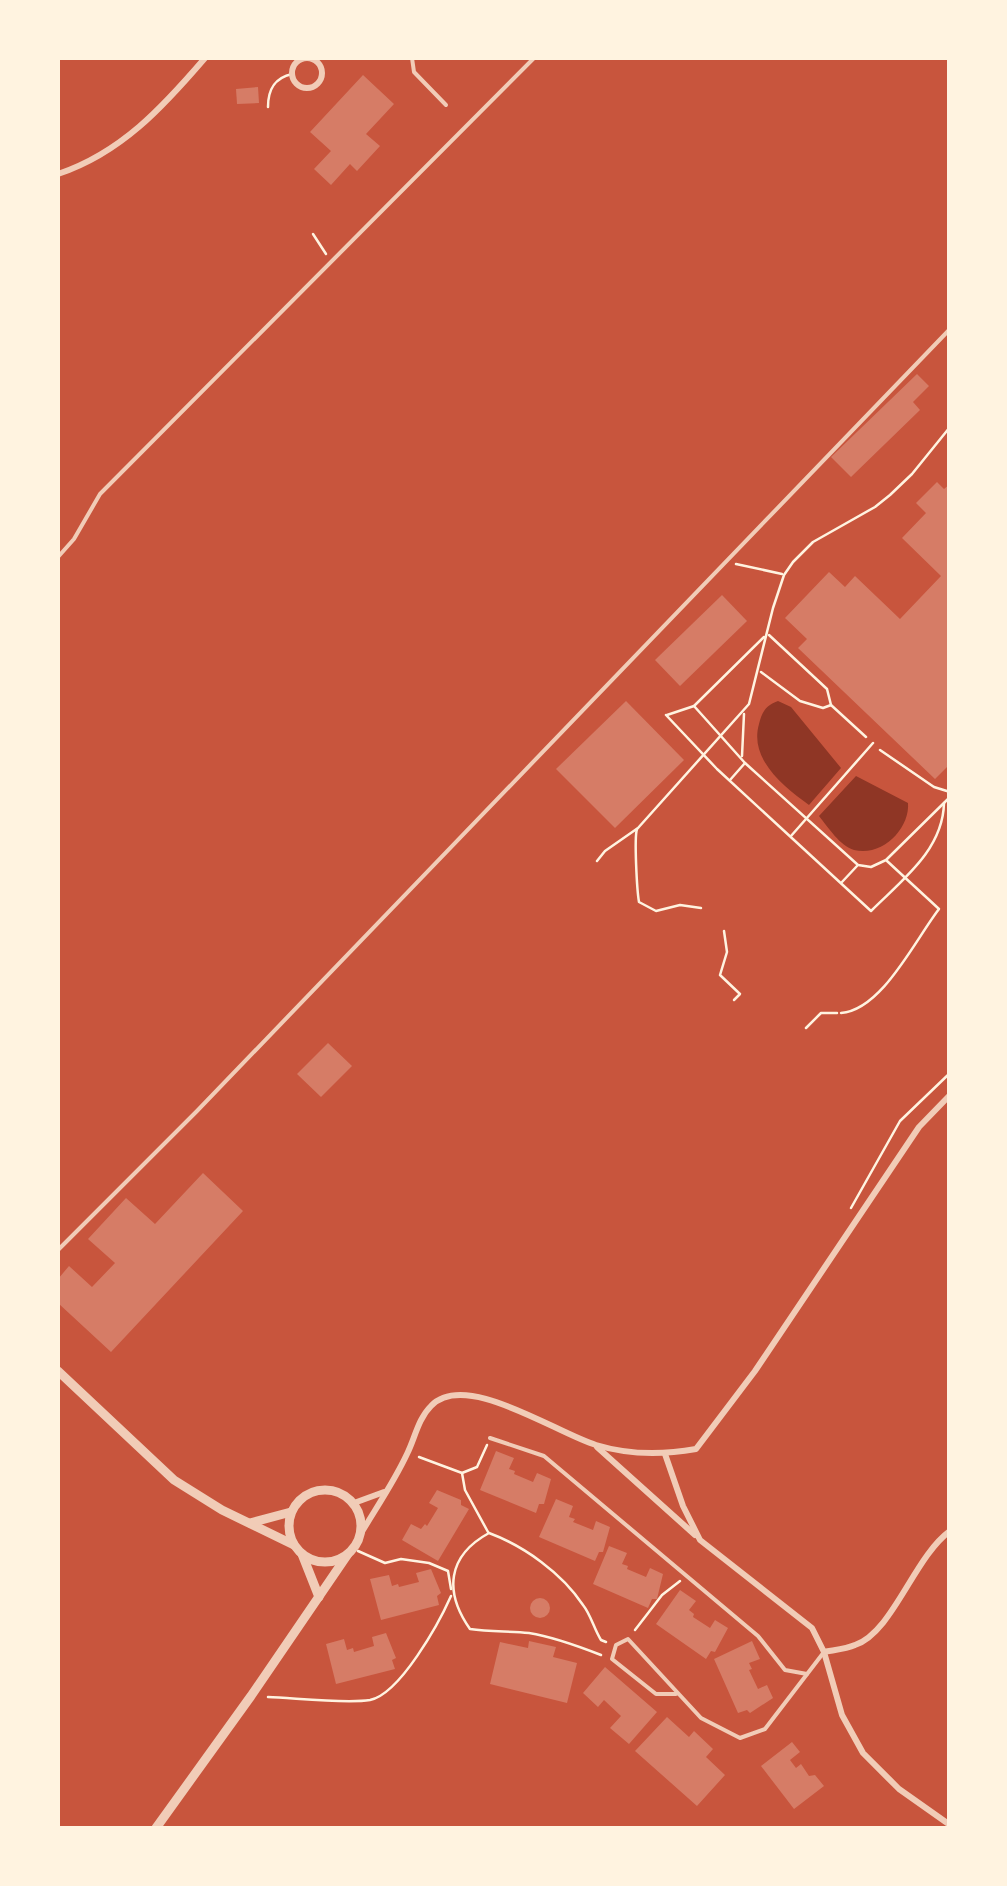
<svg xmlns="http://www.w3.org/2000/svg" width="1007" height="1886" viewBox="0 0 1007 1886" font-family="'Times New Roman',serif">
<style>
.water{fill:#8f3625}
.building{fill:#d67c66}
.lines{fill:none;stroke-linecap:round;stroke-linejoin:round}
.path{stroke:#fff3e0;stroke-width:2.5}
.service{stroke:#f1ccb7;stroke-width:4}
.minor{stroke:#f1ccb7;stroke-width:6}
.tertiary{stroke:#f1ccb7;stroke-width:9}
</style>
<rect width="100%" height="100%" fill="#c8553d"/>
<!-- water -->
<g class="water">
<path d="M778,701L791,707L841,768L809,805C783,786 749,759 759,724C762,712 766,705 778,701Z"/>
<path d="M856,776L908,803C910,828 883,857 854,850C840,846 828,827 819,816Z"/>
</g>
<!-- building -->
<g class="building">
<path d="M363,75L394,104L366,134L380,146L357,171L350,164L331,185L314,169L331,151L310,132Z"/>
<path d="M258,87L259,103L237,104L236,89Z"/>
<path d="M917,374L929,386L913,402L920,410L851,477L831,457Z"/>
<path d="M937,482L944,489L950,484V764L935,779L798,648L807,639L785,618L829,572L845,587L855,576L900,619L941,576L902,538L926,513L916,503Z"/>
<path d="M722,595L747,621L680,686L655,660Z"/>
<path d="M626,701L684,760L615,828L556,769Z"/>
<path d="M328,1043L352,1066L321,1097L297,1074Z"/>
<path d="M203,1173L243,1211L111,1352L58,1303V1279L69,1266L92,1287L115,1263L88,1239L126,1198L155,1224Z"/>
<path d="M496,1451L514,1458L509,1469L515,1471L514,1474L533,1482L537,1473L551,1479L544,1504H539L536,1513L480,1490Z"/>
<path d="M437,1490L461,1500V1505L469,1509L438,1561L402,1540L411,1524L421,1529L425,1524L427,1526L438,1508L429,1503Z"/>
<path d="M556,1499L573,1506L569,1517L575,1519L573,1522L593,1530L596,1521L610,1527L603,1552H599L595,1561L539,1537Z"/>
<path d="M609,1546L627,1553L622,1564L628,1566L627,1569L646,1577L650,1568L663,1574L657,1599H652L648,1608L593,1584Z"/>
<path d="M431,1569L441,1593L437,1596L439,1605L381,1620L370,1579L389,1575L392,1586L398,1584L399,1587L419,1582L416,1573Z"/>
<path d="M680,1590L696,1601L689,1610L694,1614L693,1617L710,1628L715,1620L728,1628L715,1652L711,1651L706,1659L656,1624Z"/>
<circle cx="540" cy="1608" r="10"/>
<path d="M386,1633L396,1658L392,1660L395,1669L336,1684L326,1644L344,1639L347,1650L353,1648L354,1652L374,1646L372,1637Z"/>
<path d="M529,1641L556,1647L553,1657L577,1663L567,1703L490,1684L500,1642L528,1648Z"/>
<path d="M752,1641L760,1659L749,1663L752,1669L749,1670L758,1689L767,1685L773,1698L750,1713L747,1710L738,1713L714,1659Z"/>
<path d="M605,1667L657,1712L629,1744L610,1728L621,1716L604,1700L598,1707L583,1693Z"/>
<path d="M667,1717L689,1737L694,1731L713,1749L706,1757L725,1775L697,1806L635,1751Z"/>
<path d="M792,1742L800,1752L790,1760L796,1768L801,1764L809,1776L815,1775L824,1786L794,1809L761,1766Z"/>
</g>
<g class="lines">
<!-- path -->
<g class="path">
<path d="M268,107C268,90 274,78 292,74"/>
<path d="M313,234L326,254"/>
<path d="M736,564L782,574"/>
<path d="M769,635L827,689L831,705"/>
<path d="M761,672L800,701L823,708L831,705L866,737"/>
<path d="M694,706L745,763L858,865L871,867L886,860L950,797"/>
<path d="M666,715L717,769L871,911C902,880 943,850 944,803"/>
<path d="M667,715L694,706L764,637"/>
<path d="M880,750L934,787L950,792"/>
<path d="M742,756L744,714"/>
<path d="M730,780L745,763"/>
<path d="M637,829C634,838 637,891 639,902L656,911L680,905L701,908"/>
<path d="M791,836L873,743"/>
<path d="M597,861L605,851L638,828L749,704L773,608L784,575L793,562L813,542L875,507L890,495L912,474L950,427"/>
<path d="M842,882L857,866"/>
<path d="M724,931L727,952L720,975L740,994L734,1000"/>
<path d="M841,1013C882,1010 915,940 939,909L887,861"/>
<path d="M806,1028L821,1013H837"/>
<path d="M851,1208L900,1121L950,1073"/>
<path d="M419,1457L462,1473L477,1467L487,1445"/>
<path d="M462,1473L465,1490L488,1532"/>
<path d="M358,1551L385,1563L401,1559L429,1563L448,1571L451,1589"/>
<path d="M635,1630L662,1595L680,1581"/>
<path d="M601,1655C578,1646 554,1637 529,1633C509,1631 490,1632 470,1629C444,1592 447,1556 489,1533C524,1546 562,1573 583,1605C591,1615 594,1629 601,1640L606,1642"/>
<path d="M268,1697C295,1698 346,1704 370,1700C400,1694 439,1623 451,1596"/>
</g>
<!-- service -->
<g class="service">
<path d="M412,58L414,72L446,105"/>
<path d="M58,557L74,539L100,494L534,58"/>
<path d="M58,1250L197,1111L950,329"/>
<path d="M490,1438L544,1456L758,1636L785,1670L807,1674"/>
<path d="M676,1694H656L612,1659L616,1645L628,1639L701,1718L740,1738L765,1729L824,1652"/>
</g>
<!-- minor -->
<g class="minor">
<circle cx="307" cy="73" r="15"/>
<path d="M58,174C121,153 163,107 205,58"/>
<path d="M597,1447L695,1535"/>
<path d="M665,1454L683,1506L700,1540L812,1628L824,1652L842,1715L863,1753L899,1789L950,1825"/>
<path d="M354,1503L384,1492"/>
<path d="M360,1535C376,1508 394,1482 407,1454C415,1438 418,1419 431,1406C465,1370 556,1433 596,1445C629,1455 662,1455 696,1449L755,1371L919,1127L950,1095"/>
<path d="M824,1652C834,1650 846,1649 855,1645C893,1632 914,1557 950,1531"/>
</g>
<!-- tertiary -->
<g class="tertiary">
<path d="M58,1371L174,1480L222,1510L294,1545"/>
<circle cx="325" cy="1526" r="36"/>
<path d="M250,1523L291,1512"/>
<path d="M302,1554L319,1597"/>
<path d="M156,1828L251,1696L348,1554"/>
</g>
</g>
<!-- border -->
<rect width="1007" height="1886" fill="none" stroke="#fff3e0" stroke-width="120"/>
</svg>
